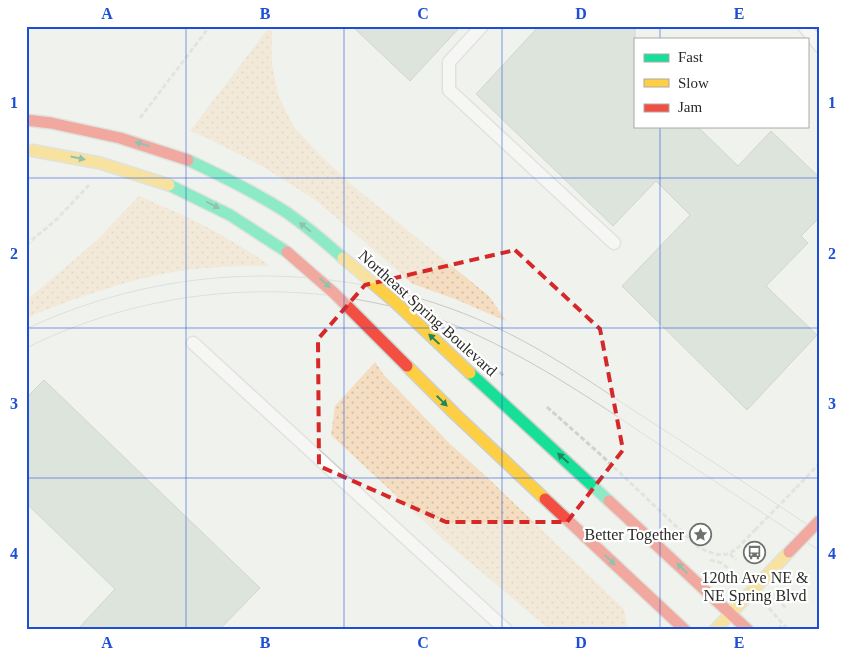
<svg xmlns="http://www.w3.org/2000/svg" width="846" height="656" viewBox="0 0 846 656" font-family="Georgia,serif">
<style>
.grass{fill:url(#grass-dots)}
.building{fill:#c3d3c6;stroke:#adb0ad}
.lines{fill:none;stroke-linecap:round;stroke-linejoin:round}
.lane-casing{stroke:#cdcfca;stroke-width:15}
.fast-casing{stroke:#cdcfca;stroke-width:14}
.slow-casing{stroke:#cdcfca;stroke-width:14}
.jam-casing{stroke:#cdcfca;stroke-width:14}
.path{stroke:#d1d2d0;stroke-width:3;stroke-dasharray:5 2.5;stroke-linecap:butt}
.lane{stroke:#fdfdfc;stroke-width:12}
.fast{stroke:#16e098;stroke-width:11}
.slow{stroke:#ffcf43;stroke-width:11}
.jam{stroke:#f24e42;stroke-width:11}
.tram{stroke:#c9c9c8;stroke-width:1}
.slow-bridge-casing{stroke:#cdcfca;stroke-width:14;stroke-linecap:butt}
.jam-bridge-casing{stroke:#cdcfca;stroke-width:14;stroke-linecap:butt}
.path-bridge{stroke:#d1d2d0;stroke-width:3;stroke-dasharray:5 2.5;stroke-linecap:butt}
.slow-bridge{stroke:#ffcf43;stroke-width:11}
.jam-bridge{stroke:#f24e42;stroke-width:11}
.oneway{fill:#208660}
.marked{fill:none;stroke:#d62828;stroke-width:4;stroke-dasharray:10 6;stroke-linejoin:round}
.grid{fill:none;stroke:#1d4ed8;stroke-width:1;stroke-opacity:0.55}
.labels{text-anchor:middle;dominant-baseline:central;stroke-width:4.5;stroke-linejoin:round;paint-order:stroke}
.street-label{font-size:16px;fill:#2a2b28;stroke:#fff}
.poi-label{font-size:16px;fill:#2a2b28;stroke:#fff;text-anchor:end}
.neatline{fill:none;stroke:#1d4ed8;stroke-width:2}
.grid-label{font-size:16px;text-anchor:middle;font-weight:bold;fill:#1d4ed8}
</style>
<defs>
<pattern id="grass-dots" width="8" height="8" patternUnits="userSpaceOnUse" patternTransform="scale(1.25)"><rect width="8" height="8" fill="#f4ddc0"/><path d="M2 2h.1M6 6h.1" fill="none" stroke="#d1bea5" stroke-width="1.8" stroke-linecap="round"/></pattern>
</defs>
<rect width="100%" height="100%" fill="#f0f2ed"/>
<!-- grass -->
<g class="grass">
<path d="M267,30L272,31V65L279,97L294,127L318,153L353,186L489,296L506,321L455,299L413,284L317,201L262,166L207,138L190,131Z"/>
<path d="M139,196C185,215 229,236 270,266C236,266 201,267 167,273C118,283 72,299 26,318V301L97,240Z"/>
<path d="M375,362L384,375L449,443L489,479L624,609L628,630H550L447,543L331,435L335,406Z"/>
</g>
<!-- building -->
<g class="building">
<path d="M352,26H461L410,81Z"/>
<path d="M539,26H635V126H697L738,166L771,131L820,178V217L801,236L808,243L766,286L817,335L747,410L622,286L690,215L656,181L613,226L476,94Z"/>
<path d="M44,380L260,588L219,630H77L115,589L26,503V398Z"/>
</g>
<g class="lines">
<defs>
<g id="lane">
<path d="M482,26L449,62V90L614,243"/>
<path d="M804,26L820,46"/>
<path d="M193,343L506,630"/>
</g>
<g id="fast">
<path d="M188,160C222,176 255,192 286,212C306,226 325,242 343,258"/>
<path d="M169,185L230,215L287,252"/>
<path d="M470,373L609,501"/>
</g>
<g id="slow">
<path d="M407,366L455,414L545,499"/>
<path d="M715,630L789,552"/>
</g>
<g id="jam">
<path d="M26,120L51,123"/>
<path d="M545,499L685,630"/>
<path d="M609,501L748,630"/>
</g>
</defs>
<!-- lane casing -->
<use href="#lane" class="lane-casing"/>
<!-- fast casing -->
<use href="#fast" class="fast-casing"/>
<!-- slow casing -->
<use href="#slow" class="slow-casing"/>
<!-- jam casing -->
<use href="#jam" class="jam-casing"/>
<!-- path -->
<g class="path">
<path d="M140,118L210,26"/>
<path d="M26,245L57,219L89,185"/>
<path d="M547,407L601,455L698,547C730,563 733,552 755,530"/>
<path d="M796,488L820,463"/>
<path d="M730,554L736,560"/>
<path d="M710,560L722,563L734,574"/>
<path d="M782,604L787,609"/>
<path d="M769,608L788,630"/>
<path d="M779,630L781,623"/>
</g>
<!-- lane -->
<use href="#lane" class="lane"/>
<!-- fast -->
<use href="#fast" class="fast"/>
<!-- slow -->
<use href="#slow" class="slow"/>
<!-- jam -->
<use href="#jam" class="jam"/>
<!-- tram -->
<g class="tram">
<path d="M26,329C172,260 344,258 491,325C540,347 585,378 630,408C694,449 757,491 820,533"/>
<path d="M26,348C133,295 254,279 371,302C394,307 417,311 439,319C515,348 581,392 648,437C705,475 763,513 820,551"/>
</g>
<defs>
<g id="slow-bridge">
<path d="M30,150L100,163L169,185"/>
<path d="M343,258L395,302L470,373"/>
</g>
<g id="jam-bridge">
<path d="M51,123L120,138L188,160"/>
<path d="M287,252L334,293L407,366"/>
<path d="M789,552L820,520"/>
</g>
</defs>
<!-- slow-bridge casing -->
<use href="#slow-bridge" class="slow-bridge-casing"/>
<!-- jam-bridge casing -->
<use href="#jam-bridge" class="jam-bridge-casing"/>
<!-- path-bridge -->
<g class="path-bridge">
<path d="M494,367L504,376"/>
<path d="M755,530L796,488"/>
</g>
<!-- slow-bridge -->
<use href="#slow-bridge" class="slow-bridge"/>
<!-- jam-bridge -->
<use href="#jam-bridge" class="jam-bridge"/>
</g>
<!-- one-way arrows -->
<defs><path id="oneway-solid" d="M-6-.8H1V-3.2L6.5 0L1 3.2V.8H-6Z" transform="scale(1.25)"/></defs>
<g class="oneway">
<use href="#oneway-solid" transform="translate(142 144) rotate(-164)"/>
<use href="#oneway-solid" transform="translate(78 158) rotate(12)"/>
<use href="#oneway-solid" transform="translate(213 205) rotate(27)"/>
<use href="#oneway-solid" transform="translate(305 227) rotate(-141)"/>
<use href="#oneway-solid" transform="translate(325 283) rotate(41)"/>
<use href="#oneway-solid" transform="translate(434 339) rotate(-137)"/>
<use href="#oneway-solid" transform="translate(442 401) rotate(45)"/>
<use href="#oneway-solid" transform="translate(563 458) rotate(-138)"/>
<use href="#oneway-solid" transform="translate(610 560) rotate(43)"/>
<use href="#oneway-solid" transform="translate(682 568) rotate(-136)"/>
</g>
<!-- marked area -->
<path d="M0 0H846V656H0ZM515,250L600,329L623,450L567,522H446L319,466L318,339L365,285Z" fill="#f0f2ed" fill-opacity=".55" fill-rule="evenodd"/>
<path class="marked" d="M515,250L600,329L623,450L567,522H446L319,466L318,339L365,285Z"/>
<!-- grid -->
<path class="grid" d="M186,26V630M344,26V630M502,26V630M660,26V39M660,126V630M26,178H820M26,328H820M26,478H820"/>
<!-- icons -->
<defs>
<symbol id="sight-ring" viewBox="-11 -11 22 22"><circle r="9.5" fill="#fff" stroke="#6f716d" stroke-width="1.5"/><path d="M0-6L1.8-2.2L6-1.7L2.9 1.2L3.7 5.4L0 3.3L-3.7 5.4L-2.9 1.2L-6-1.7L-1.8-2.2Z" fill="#6f716d"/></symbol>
<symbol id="bus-ring" viewBox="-11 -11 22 22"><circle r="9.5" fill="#fff" stroke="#6f716d" stroke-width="1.5"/><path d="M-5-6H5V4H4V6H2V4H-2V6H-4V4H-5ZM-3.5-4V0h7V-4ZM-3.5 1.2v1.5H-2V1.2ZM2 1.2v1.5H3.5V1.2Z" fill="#6f716d"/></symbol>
</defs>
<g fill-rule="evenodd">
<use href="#sight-ring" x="688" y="522" width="25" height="25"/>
<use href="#bus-ring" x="742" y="540" width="25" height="25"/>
</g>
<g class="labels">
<!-- street labels -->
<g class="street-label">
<text transform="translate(428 313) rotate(42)">Northeast Spring Boulevard</text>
</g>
<!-- poi labels -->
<g class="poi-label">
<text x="684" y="534">Better Together</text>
<text x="755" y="577" text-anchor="middle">120th Ave NE &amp;<tspan x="755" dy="18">NE Spring Blvd</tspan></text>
</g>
</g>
<!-- border -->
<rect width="846" height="656" fill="none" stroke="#ffffff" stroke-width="55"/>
<!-- legend -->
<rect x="634" y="38" width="175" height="90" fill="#ffffff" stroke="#aaaaa9"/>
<rect x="644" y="54" width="25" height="8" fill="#16e098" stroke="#aaaaa9"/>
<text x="678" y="62" font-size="15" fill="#2a2b28">Fast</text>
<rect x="644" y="79" width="25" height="8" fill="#ffcf43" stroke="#aaaaa9"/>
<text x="678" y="88" font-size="15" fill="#2a2b28">Slow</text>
<rect x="644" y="104" width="25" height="8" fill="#f24e42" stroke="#aaaaa9"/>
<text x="678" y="112" font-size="15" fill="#2a2b28">Jam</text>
<rect x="28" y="28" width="790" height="600" class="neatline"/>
<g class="grid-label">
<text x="107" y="19">A</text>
<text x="265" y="19">B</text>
<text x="423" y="19">C</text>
<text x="581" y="19">D</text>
<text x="739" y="19">E</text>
<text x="14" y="108">1</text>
<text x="832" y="108">1</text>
<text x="14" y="259">2</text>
<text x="832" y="259">2</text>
<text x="14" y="409">3</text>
<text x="832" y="409">3</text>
<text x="14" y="559">4</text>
<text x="832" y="559">4</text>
<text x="107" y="648">A</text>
<text x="265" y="648">B</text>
<text x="423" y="648">C</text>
<text x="581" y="648">D</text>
<text x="739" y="648">E</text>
</g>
</svg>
